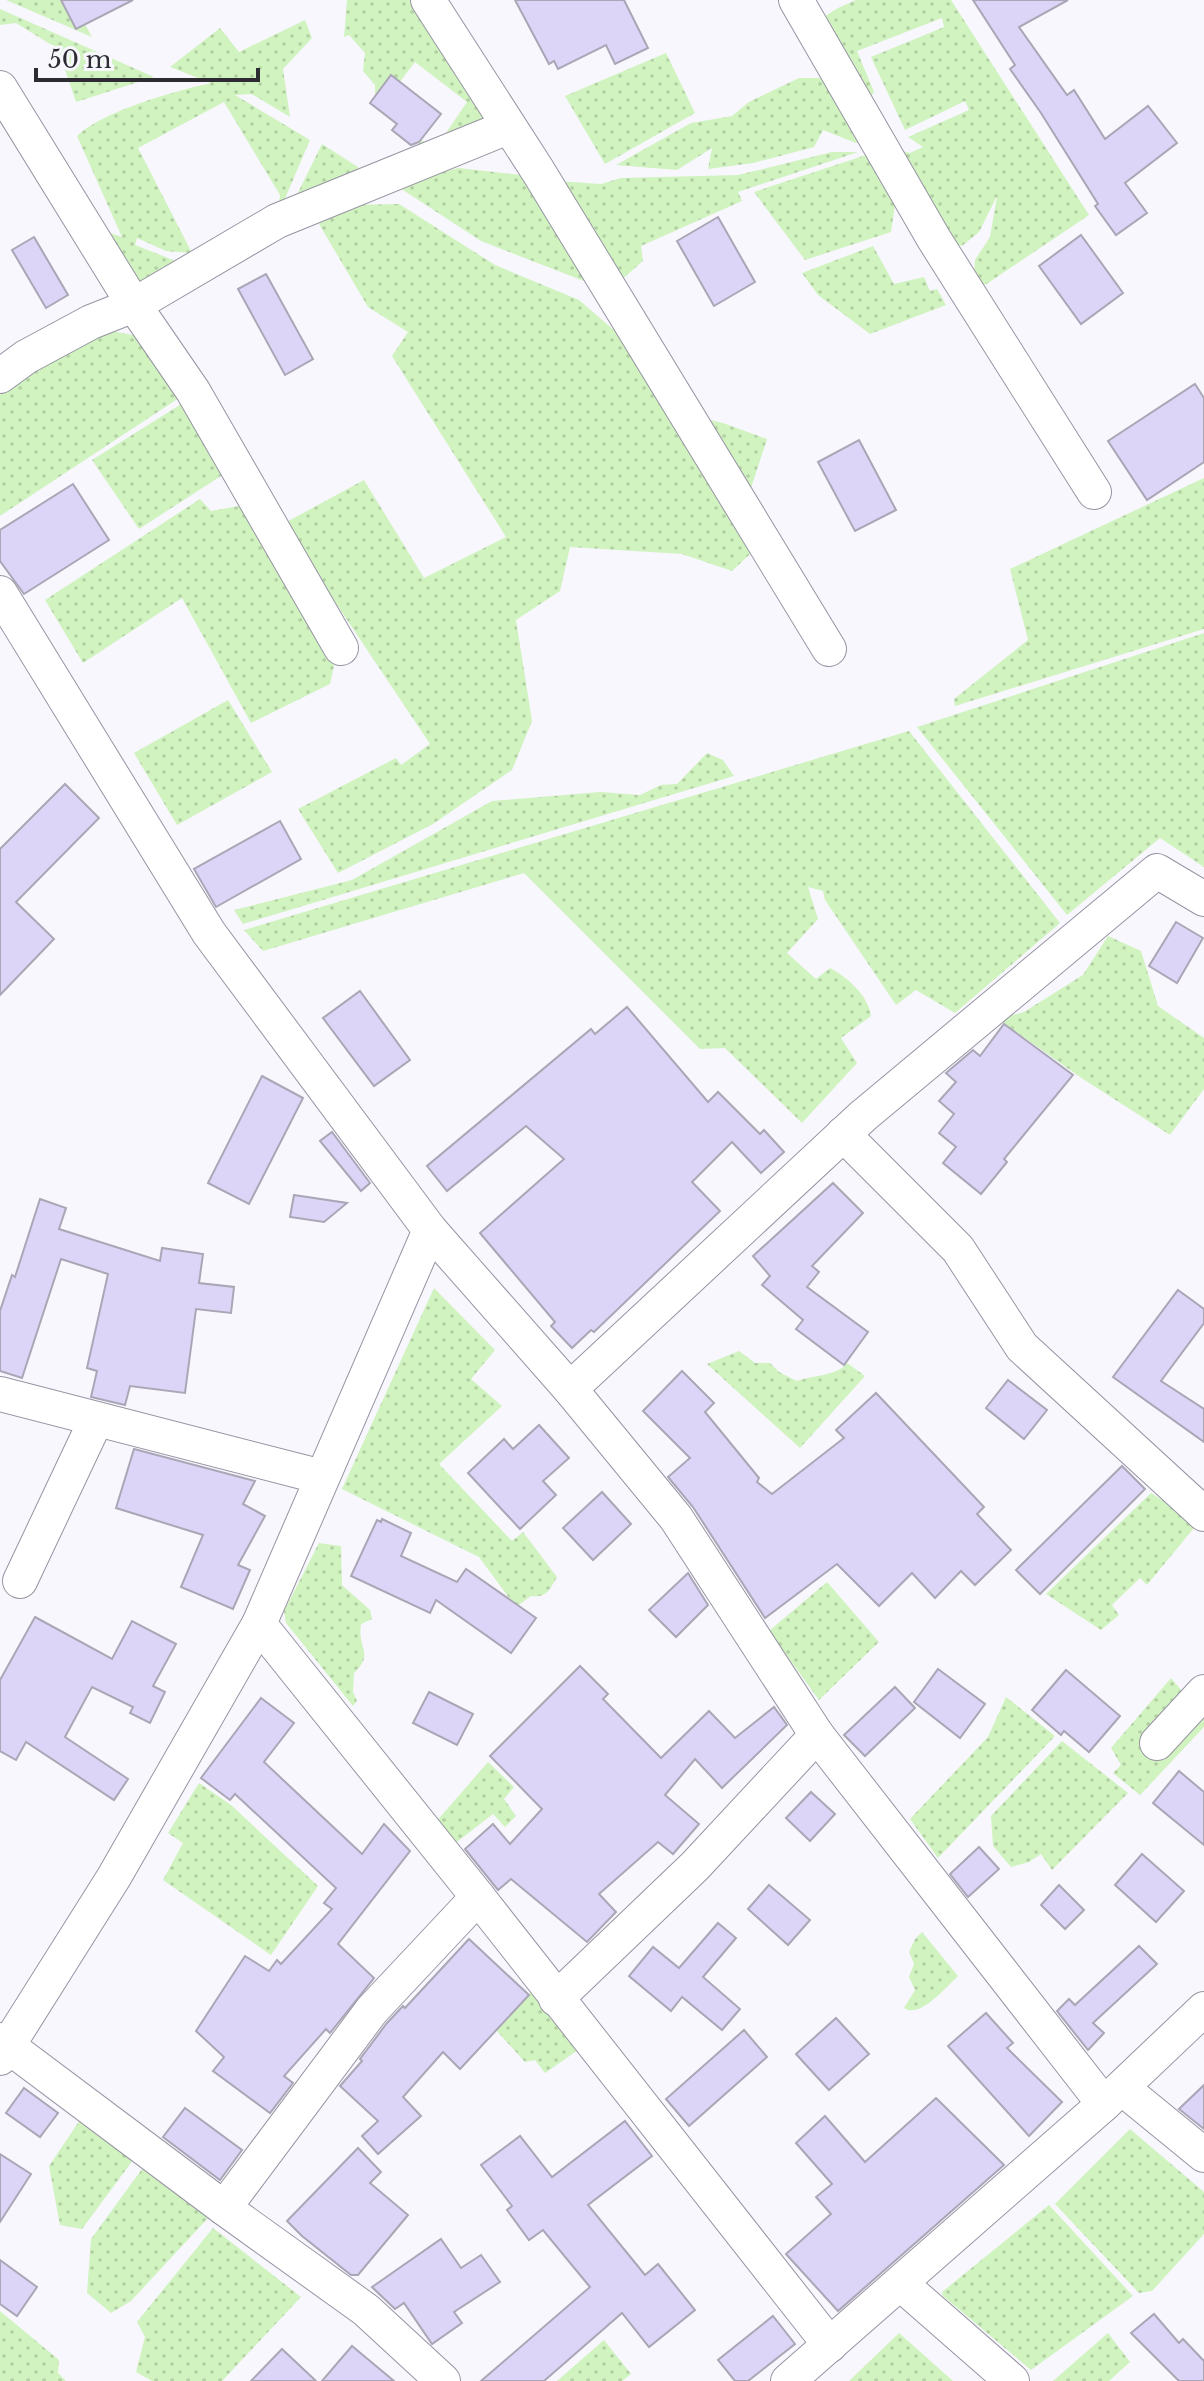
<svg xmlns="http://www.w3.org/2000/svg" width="1204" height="2381" viewBox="0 0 1204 2381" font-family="'Libre Baskerville',serif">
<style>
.grass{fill:url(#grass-dots)}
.building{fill:#ddd5f7;stroke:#aaa6b6;stroke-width:2}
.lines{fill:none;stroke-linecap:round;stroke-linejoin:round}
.street-casing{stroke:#9794a3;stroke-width:36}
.street{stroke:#fff;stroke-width:34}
</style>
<defs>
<pattern id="grass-dots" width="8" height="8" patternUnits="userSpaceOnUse" patternTransform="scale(2)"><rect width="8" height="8" fill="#d0f3bf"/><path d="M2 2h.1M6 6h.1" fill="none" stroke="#b3d0a5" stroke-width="1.8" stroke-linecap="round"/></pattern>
</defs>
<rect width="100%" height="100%" fill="#f8f7fd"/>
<!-- grass -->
<g class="grass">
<path d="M6,0H72L92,37Z"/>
<path d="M347,0H414L496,125L425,164L415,156L420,139L435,149L467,102L415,62L389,96L397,105L382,112L375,94V85L363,71L365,53L349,35L344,37Z"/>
<path d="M856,0H951L1089,215L985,285L974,275L975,260L990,237L997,196L979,232L962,246L949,241L894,149L910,153L923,147L908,137L969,110L965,101L905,130L871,57L944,27L942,18L857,51L874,92L862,108L816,22L838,8Z"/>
<path d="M0,10V9L154,77L76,102L58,49L16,23L0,25Z"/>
<path d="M305,20L312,38L283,69L290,117L252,94L235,95L310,140L277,217L280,195L224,102L138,148L192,253L166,251L137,238L135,245L186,265L132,293L89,226L122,237L77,136C103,111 175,91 211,83L170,67L220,28L239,52Z"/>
<path d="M666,53L695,113L605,164L565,96Z"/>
<path d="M799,78H823L869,140L856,143L823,130L814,147L753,163L708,169L712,148L677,170L616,165L691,123L732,116L749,102Z"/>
<path d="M322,144L364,171L288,213Z"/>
<path d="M832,152H858L738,192L742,201L641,246L643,261L620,281L556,181L601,184L621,178L738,175Z"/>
<path d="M866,155L896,198L891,232L805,260L754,192Z"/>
<path d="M458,168L530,176L594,285L481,241L400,188L425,177Z"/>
<path d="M399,204L495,265L579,300L623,338L689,415L723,423L767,439L751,488L765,540L732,571L682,554L570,547L560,591L516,620L532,721L512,770L433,824L338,873L298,809L396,758L401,765L430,744L283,524L364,480L424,578L506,537L392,356L408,332L368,307L319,224L349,205Z"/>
<path d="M873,246L894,284L924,277L930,291L937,289L946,305L870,334L818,295L802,273Z"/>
<path d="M102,329L142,337L182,396L0,516V389Z"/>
<path d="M183,403L224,474L139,529L92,460Z"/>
<path d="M1204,478V629L955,706L954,699L1028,640L1010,569Z"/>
<path d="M200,499L211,511L244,505L335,661L330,684L251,723L182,598L83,663L45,600Z"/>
<path d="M1204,633V867L1160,838L1067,915L917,727Z"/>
<path d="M228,700L272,772L177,825L134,753Z"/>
<path d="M909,731L1060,923L955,1013L916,990L896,1005L825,900L823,891L808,887L818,919L787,953L816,979L830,968C848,978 868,995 871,1016L841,1038L857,1063L802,1123L725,1048L700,1049L524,873L263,951L244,930Z"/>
<path d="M707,753L723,760L734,776L243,924L234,910L352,880L492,801L600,792L640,795L661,785L677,784Z"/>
<path d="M1108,936L1141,951L1158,1006L1204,1038V1089L1170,1135L1083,1079L998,1019L1024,1012L1083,975Z"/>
<path d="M434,1288L495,1350L471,1379L502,1406L439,1464L512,1541L523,1532L557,1577C550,1589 547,1598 531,1596L516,1607L479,1557L342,1489Z"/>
<path d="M739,1351L755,1363H770L779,1372L797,1381C813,1375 838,1376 847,1363L865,1376L800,1448L707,1364Z"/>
<path d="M1151,1493L1198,1523L1147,1585L1140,1578L1112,1605L1119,1615L1101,1630L1046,1594Z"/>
<path d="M319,1543L341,1546L342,1585L370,1610L372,1619L361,1624C357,1650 375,1653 354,1673L353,1692L357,1701L353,1706L286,1623L284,1611Z"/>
<path d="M827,1582L879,1642L819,1700L769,1631Z"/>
<path d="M1171,1678L1204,1717V1727L1140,1795L1113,1773L1121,1765L1111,1748Z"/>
<path d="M1006,1697L1055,1736L938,1858L910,1819L988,1737Z"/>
<path d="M1062,1741L1128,1793L1052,1870L1041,1854L1029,1862L1011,1867L993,1846L991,1816Z"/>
<path d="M488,1762L514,1787L504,1799L516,1816L505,1827L493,1814L453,1845L435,1823Z"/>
<path d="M199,1783L231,1805L318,1886L271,1955L163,1880L183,1843L168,1833Z"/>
<path d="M922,1932L958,1976C946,1987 920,2019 904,2008L915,1990L909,1977L914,1964L909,1952L915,1939Z"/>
<path d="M533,1990L581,2048L545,2073L535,2060L525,2062L495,2029Z"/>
<path d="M82,2117L136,2156L82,2229L60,2225L49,2166Z"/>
<path d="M1130,2129L1204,2192V2234L1152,2291L1139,2293L1055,2204Z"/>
<path d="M142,2169L208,2218L131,2301L111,2313L87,2293L91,2239Z"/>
<path d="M1049,2205L1133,2296L1031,2370L943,2296L942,2292Z"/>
<path d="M213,2228L301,2297L222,2381H152L136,2372L145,2337L137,2322Z"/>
<path d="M0,2311L59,2360L58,2373L66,2381H0Z"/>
<path d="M899,2333L953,2381H849Z"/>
<path d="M1108,2333L1130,2362L1109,2381H1053Z"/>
<path d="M604,2340L631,2374L622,2381H557Z"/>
</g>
<!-- building -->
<g class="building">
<path d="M61,0H133L76,29Z"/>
<path d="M515,0H624L648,48L615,64L606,45L558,69L554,61L549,64Z"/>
<path d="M973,0H1068L1019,27L1067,95L1074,90L1105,139L1148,106L1177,143L1125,183L1147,213L1116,235L1095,206L1098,204L1041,113L1010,69L1015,65Z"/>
<path d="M391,75L441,114L419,142L411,145L392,130L397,124L370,103Z"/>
<path d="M718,217L755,282L714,306L677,241Z"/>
<path d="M1081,235L1123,293L1081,324L1039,266Z"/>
<path d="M34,237L68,295L46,308L12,250Z"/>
<path d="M266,274L313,359L285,375L238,289Z"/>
<path d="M1195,384L1204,398V462L1147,500L1108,441Z"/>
<path d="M859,440L896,510L855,531L818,462Z"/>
<path d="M73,484L109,540L24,594L0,561V530Z"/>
<path d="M65,784L99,818L16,902L54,939L0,995V849Z"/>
<path d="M280,821L301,859L216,907L194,869Z"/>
<path d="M1176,922L1203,938L1177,983L1149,966Z"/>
<path d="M360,991L410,1060L374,1086L323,1018Z"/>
<path d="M627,1007L708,1102L718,1092L760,1134L764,1130L784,1152L761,1173L732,1142L692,1182L720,1211L594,1332L591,1330L572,1348L551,1326L555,1322L480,1233L564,1159L526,1126L447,1191L427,1166L591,1029L595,1034Z"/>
<path d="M1004,1024L1073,1075L1004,1159L1007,1162L981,1194L943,1163L956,1147L939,1133L954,1114L939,1101L956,1082L946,1073L973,1050L980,1056Z"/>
<path d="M262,1076L303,1098L249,1204L208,1183Z"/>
<path d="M332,1132L370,1183L361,1191L320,1141Z"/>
<path d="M833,1183L863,1213L812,1266L819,1272L807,1287L868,1332L844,1365L796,1329L803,1320L762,1285L770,1276L753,1256Z"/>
<path d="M294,1195L347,1203L324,1222L290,1217Z"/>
<path d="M40,1199L66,1208L59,1229L160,1261L162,1248L203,1254L199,1283L234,1287L231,1313L196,1309L185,1393L130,1386L125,1405L91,1397L97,1371L87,1368L108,1274L61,1259L22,1378L0,1371V1311L12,1275L15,1277Z"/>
<path d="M1178,1290L1204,1309V1323L1161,1381L1204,1409V1442L1113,1377Z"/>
<path d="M682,1371L714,1403L705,1412L759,1478L757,1482L772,1494L844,1438L836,1430L876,1393L984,1507L977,1514L1011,1550L975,1585L961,1571L935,1598L912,1573L879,1606L837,1564L765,1618L693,1507L668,1477L690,1458L643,1411Z"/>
<path d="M1008,1380L1047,1410L1024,1439L986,1408Z"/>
<path d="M539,1425L569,1458L543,1481L556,1495L520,1529L468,1473L504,1439L513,1449Z"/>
<path d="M134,1449L255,1481L243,1504L265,1516L238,1565L250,1570L233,1609L181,1587L203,1535L116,1508Z"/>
<path d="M1122,1466L1145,1489L1040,1594L1016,1570Z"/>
<path d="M602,1492L631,1524L593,1560L563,1528Z"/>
<path d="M382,1519L411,1533L401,1556L457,1582L466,1569L536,1618L511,1653L436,1600L430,1613L351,1576L377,1520L381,1522Z"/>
<path d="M688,1573L708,1605L676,1637L649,1610Z"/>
<path d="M35,1617L112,1659L132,1621L176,1644L153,1686L165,1692L150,1723L130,1713L133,1707L92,1687L65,1737L128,1779L114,1800L26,1742L16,1760L0,1751V1680Z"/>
<path d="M580,1666L608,1694L603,1699L661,1758L709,1711L735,1738L774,1707L787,1725L722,1788L695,1759L665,1795L699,1824L673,1854L658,1842L599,1894L616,1912L587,1942L511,1879L498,1890L465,1849L493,1824L510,1844L542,1809L490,1756Z"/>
<path d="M938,1669L985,1704L960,1738L914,1702Z"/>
<path d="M1066,1670L1120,1716L1089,1752L1064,1731L1061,1735L1032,1710Z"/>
<path d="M895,1687L915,1708L865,1756L844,1735Z"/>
<path d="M429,1692L473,1714L457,1745L413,1723Z"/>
<path d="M261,1698L294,1723L264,1762L362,1854L384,1824L410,1851L338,1944L374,1978L330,2033L326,2029L284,2076L293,2083L270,2113L213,2071L224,2057L196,2031L245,1956L269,1971L277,1960L281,1964L332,1909L324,1903L336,1888L235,1794L230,1800L201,1778Z"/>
<path d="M1179,1771L1204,1792V1845L1153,1803Z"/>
<path d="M811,1792L835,1814L810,1841L786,1818Z"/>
<path d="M979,1847L999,1869L968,1897L950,1874Z"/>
<path d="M1142,1854L1184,1891L1156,1922L1115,1885Z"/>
<path d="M769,1885L810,1920L788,1945L748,1909Z"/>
<path d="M1059,1885L1084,1910L1065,1929L1041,1905Z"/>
<path d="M718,1923L736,1938L703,1977L740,2009L722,2030L682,1997L671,2011L629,1976L653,1947L679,1968Z"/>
<path d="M469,1939L529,1995L460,2069L443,2052L403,2097L421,2116L378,2154L362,2136L378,2121L340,2086L362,2061L360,2059L387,2023L403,2006L405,2008Z"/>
<path d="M1139,1946L1157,1964L1093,2023L1104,2033L1088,2050L1057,2011L1069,1999L1075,2005Z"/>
<path d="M986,2013L1013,2043L1007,2048L1062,2102L1029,2136L948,2046Z"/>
<path d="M836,2018L869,2054L829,2090L796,2054Z"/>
<path d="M744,2030L767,2057L689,2126L666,2099Z"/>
<path d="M1204,2085V2129L1179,2109Z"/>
<path d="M24,2088L58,2113L40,2137L6,2113Z"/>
<path d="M936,2098L1004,2165L838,2311L786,2254L831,2214L816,2197L832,2184L796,2143L825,2116L865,2162Z"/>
<path d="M185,2108L242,2150L220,2180L163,2137Z"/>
<path d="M625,2121L652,2156L588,2205L645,2275L658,2264L695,2310L649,2347L622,2313L544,2381H481L590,2287L543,2230L529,2240L507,2210L512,2206L481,2165L520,2136L552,2177Z"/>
<path d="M358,2148L381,2172L370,2183L408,2215L358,2275H351L302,2236L287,2221Z"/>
<path d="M0,2154L31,2174L0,2222Z"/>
<path d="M441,2239L461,2268L481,2255L500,2282L454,2312L462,2323L432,2344L404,2303L395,2309L372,2287Z"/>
<path d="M0,2260L37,2287L17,2316L0,2304Z"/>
<path d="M1154,2314L1179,2343L1183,2339L1204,2361V2381H1179L1131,2333Z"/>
<path d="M773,2316L795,2344L748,2381H735L718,2360Z"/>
<path d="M352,2346L394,2381H322Z"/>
<path d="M282,2349L316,2381H251Z"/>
</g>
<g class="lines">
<defs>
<g id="street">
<path d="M428,0L538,171L829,649"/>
<path d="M796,0L934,239L1094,492"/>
<path d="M0,88L134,305L193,391L341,648"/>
<path d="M0,376L26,357L91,322L134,305L277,221L508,127"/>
<path d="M0,593L209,933L430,1230L570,1389L676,1518L817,1735L1104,2104"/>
<path d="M843,1134L958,1249L1022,1347L1204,1514"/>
<path d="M570,1389L863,1116L1157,871L1204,899"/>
<path d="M0,1394L322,1477"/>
<path d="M20,1581L96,1420"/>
<path d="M259,1624L478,1897L830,2345"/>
<path d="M1157,1743L1204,1692"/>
<path d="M556,1999L695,1866L817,1735"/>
<path d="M0,2040L224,2208L366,2310L443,2381"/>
<path d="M0,2058L114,1877L259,1624L430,1230"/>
<path d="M1122,2088L1204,2155"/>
<path d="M224,2208L372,2010L478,1897"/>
<path d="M901,2284L1012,2381"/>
<path d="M788,2381L1104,2104L1204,2009"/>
</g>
</defs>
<!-- street casing -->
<use href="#street" class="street-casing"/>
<!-- street -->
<use href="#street" class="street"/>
</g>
<!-- scale -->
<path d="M36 68v12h222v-12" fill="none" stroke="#2d2c32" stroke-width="4"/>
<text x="48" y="68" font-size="24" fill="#2d2c32" stroke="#f8f7fd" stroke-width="6" paint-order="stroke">50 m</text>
</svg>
